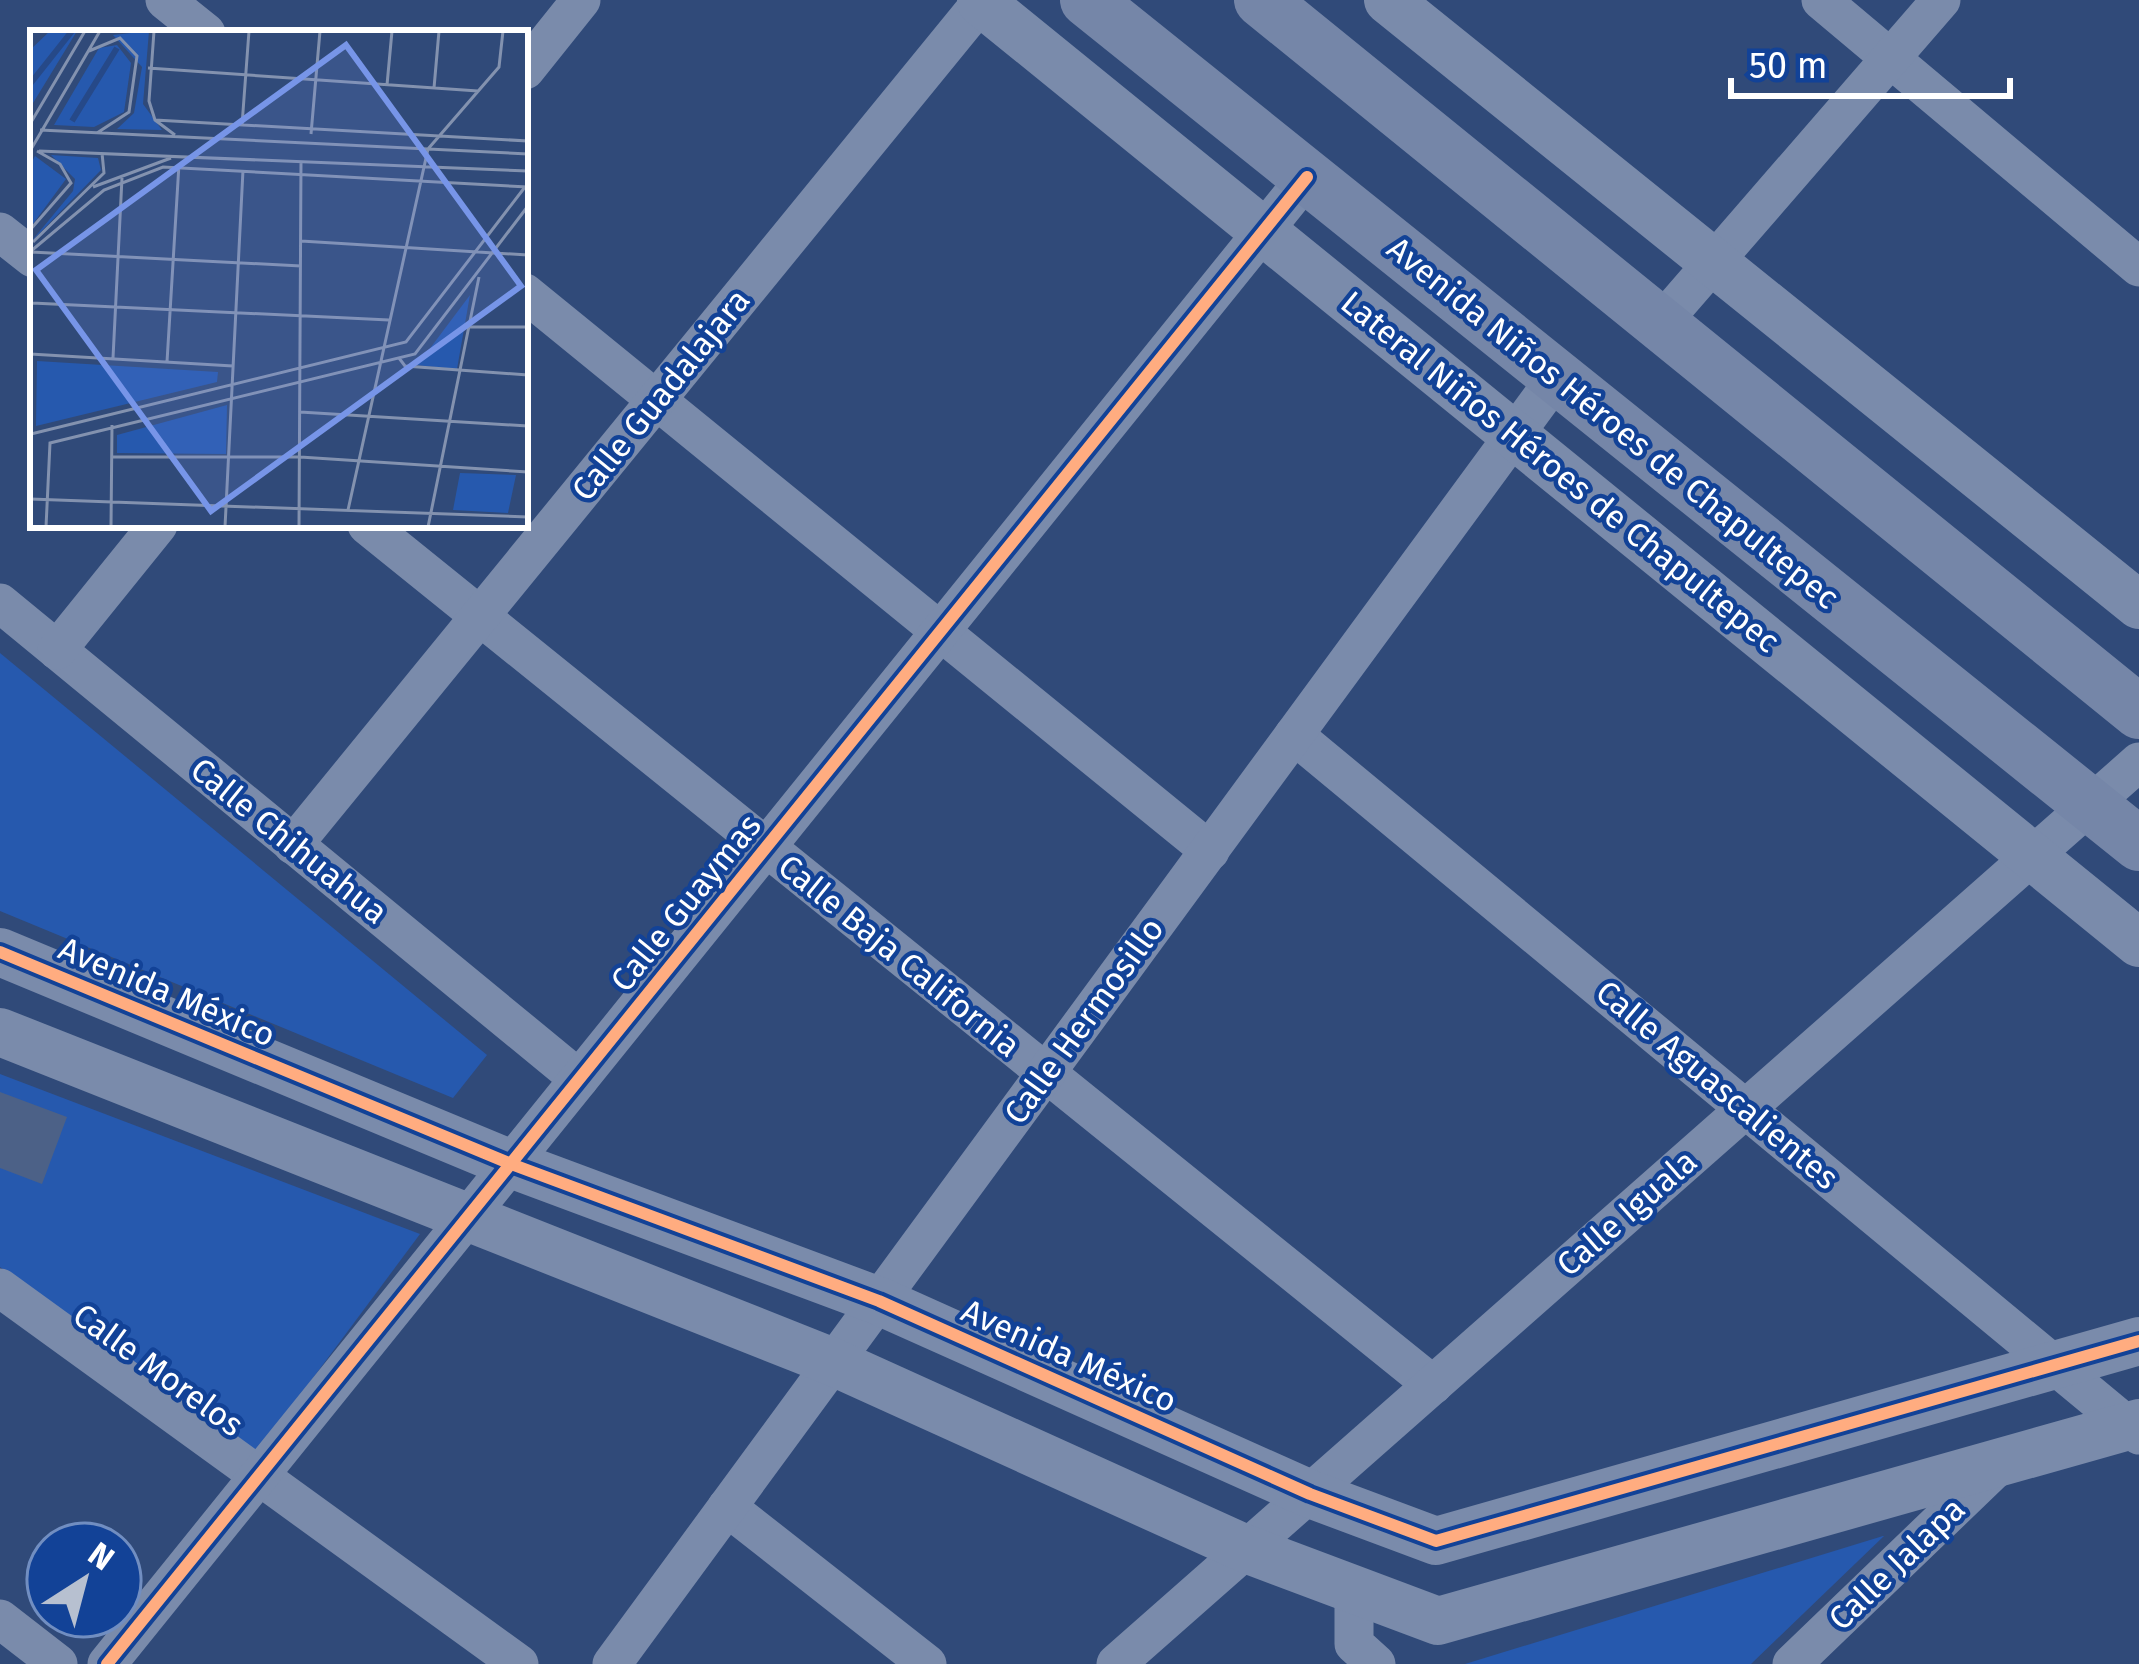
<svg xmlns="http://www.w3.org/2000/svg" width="2139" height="1664" viewBox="0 0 2139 1664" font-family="'Fira Sans',sans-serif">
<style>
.green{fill:#2659ae}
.building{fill:#4c6187}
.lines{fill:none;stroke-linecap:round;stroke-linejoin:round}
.minor{stroke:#7a8bab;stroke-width:39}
.tertiary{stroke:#7a8bab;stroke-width:48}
.secondary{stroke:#7586a8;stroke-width:54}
.cycleway-casing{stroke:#124297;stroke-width:20}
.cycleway{stroke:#ffac80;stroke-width:12}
.labels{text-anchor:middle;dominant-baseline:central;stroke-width:9;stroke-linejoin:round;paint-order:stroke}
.street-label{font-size:33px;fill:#fff;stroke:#124297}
.inset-river{fill:none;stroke:#264988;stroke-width:6}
.inset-road{fill:none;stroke:#8392af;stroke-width:3}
.view{fill:#7795e8;fill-opacity:0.15;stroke:#7795e8;stroke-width:6}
.inset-edge{fill:none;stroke:#fff;stroke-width:6}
</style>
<rect width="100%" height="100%" fill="#304a79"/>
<!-- green -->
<g class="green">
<path d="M0,653L487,1055L453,1098L0,911Z"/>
<path d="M0,1074L420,1234L255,1456L0,1267Z"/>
<path d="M1884,1536L1751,1664H1465L1883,1536Z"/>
</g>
<!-- building -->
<path class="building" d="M0,1092L67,1117L42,1184L0,1168Z"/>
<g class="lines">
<!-- minor -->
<g class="minor">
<path d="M165,0L206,33"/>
<path d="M1821,0L2139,267"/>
<path d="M525,70L581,0"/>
<path d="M0,232L33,258"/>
<path d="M525,293L1210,851"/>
<path d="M1660,324L1941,0"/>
<path d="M367,525L1433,1385"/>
<path d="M0,603L579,1079"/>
<path d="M57,650L158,525"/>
<path d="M1294,735L2139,1435"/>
<path d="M293,845L983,0"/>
<path d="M0,1288L519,1664"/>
<path d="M727,1507L927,1664"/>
<path d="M1354,1590V1644L1376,1664"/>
<path d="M0,1619L58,1664"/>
<path d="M107,1664L1307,177"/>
<path d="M612,1664L1556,378"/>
<path d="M1116,1664L2139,762"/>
<path d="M1792,1664L2001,1463"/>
</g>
<!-- tertiary -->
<g class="tertiary">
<path d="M1388,0L2139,605"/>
<path d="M981,2L2139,943"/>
<path d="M0,952L511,1164L879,1301L1310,1494L1436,1541L2139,1341"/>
<path d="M0,1032L833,1362L1246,1549L1438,1621L2139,1423"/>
</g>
<!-- secondary -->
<g class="secondary">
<path d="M1087,0L2139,844"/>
<path d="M1261,0L2139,712"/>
</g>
<defs>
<g id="cycleway">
<path d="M0,952L511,1164L879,1301L1310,1494L1436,1541L2139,1341"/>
<path d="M107,1664L1307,177"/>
</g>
</defs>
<!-- cycleway casing -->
<use href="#cycleway" class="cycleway-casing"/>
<!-- cycleway -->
<use href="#cycleway" class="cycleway"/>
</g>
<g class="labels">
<!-- street labels -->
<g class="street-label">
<text transform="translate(661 395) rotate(-51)">Calle Guadalajara</text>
<text transform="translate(1613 423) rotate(39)">Avenida Niños Héroes de Chapultepec</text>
<text transform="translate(1560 472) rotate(39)">Lateral Niños Héroes de Chapultepec</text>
<text transform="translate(289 841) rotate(39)">Calle Chihuahua</text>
<text transform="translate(686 903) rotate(-51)">Calle Guaymas</text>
<text transform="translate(899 956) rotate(39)">Calle Baja California</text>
<text transform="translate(167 992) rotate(23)">Avenida México</text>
<text transform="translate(1084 1021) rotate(-54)">Calle Hermosillo</text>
<text transform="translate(1717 1085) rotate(40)">Calle Aguascalientes</text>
<text transform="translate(1627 1213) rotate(-41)">Calle Iguala</text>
<text transform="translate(1069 1356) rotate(24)">Avenida México</text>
<text transform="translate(158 1370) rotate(36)">Calle Morelos</text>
<text transform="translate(1897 1564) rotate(-44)">Calle Jalapa</text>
</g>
</g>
<!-- overview -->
<g transform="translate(30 30)">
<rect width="498" height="498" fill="#304a79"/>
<path d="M20,1H47L0,78V20ZM119,1L113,74L132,100L87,99L104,83L112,37L83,5ZM87,15L101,33L94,82L64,97L24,95L69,18ZM21,125L68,128L71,140L0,213L43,161L45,149ZM5,126L36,149L0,198V135ZM440,265L427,339L384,335L392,329ZM7,331L188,342L187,352L6,396ZM197,375L196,424L87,423V405ZM430,443L486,445L478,483L423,480Z" fill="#2659ae"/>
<path class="inset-river" d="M0,54L42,1M42,91L87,18"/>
<path class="inset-road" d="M124,1L119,71L125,90L145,105M59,21L90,8L107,26L99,82L67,103M118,38L448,61M357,55L362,1M404,58L409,1M125,90L498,111M0,94L55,1M212,95L219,1M10,100L498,124M281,104L290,1M0,121L70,1M9,121L498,141M63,157L141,128M0,200L41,153L30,134L7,121M271,211L498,225M3,212L74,143L72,123M1,222L271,236M2,273L359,290M440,297H498M0,324L203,336M83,328L92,148M369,328L375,336L498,345M137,332L149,134M270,382L498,396M1,404L376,312L495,157M82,427H270L498,442M0,451L1,221L74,160L133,137L498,157M0,469L498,487M318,480L398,119L469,37L473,1M16,497L20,413L385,324L498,176M81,497L82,395M195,497L213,140M269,497L271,131M398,497L449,247"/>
<path class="view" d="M316,15L491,256L181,481L6,240Z"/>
<rect width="498" height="498" class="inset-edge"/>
</g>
<!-- north arrow -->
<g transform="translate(84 1580) rotate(36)"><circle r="57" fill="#124297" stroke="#718ec1" stroke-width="3"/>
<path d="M0-9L21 45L0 30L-21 45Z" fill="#b7c0d0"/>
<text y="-18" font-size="33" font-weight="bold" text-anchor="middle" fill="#ffffff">N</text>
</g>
<!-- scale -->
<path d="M1731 78v18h279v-18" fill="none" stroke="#ffffff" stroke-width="6"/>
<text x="1749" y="78" font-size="36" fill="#ffffff" stroke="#124297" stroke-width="9" paint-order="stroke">50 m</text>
</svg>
